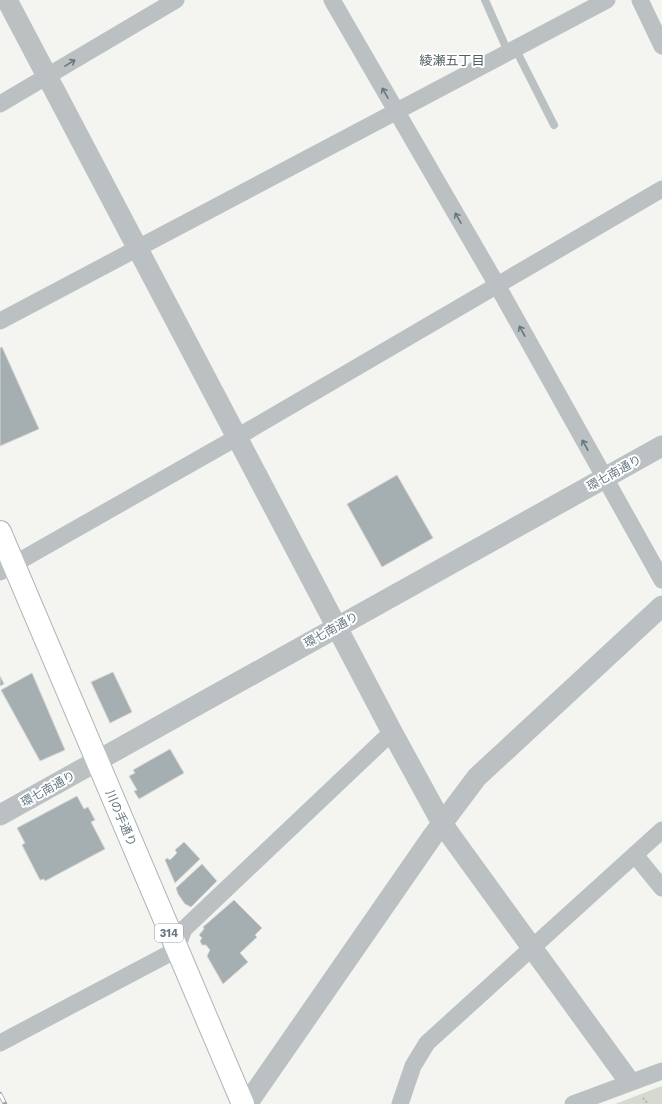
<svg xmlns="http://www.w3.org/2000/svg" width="662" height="1104" viewBox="0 0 662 1104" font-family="'Work Sans','Noto Sans JP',sans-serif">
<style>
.green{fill:#d5d9d0}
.building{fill:#a5aeb1;stroke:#d5d5d3}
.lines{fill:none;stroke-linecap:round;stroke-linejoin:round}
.primary-casing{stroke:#aeb4b7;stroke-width:24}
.path{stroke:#b7babc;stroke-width:2.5;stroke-dasharray:2 2;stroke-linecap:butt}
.service{stroke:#bbc0c2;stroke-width:8}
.minor{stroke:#bbc0c2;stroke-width:17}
.tertiary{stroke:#bbc0c2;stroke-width:21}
.primary{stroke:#fff;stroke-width:22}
.rail-casing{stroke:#9da5a8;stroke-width:4.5}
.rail{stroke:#fff;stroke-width:3;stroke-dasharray:9;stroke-linecap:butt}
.oneway{stroke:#657880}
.labels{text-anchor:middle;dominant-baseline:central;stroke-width:4;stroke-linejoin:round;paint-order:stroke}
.shield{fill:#fff;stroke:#93a0a6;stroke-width:1}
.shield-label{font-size:11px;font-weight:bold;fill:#657880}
.street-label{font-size:12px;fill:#657880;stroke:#fff}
.neighbourhood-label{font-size:13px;fill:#526065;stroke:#fff}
</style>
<rect width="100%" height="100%" fill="#f4f4f1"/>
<!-- green -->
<path class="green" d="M662,1086V1104H615Z"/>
<!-- building -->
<g class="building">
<path d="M2,347L39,429L0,446V348Z"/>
<path d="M397,475L433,538L382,567L347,504Z"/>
<path d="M113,672L132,712L110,723L91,682Z"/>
<path d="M32,673L65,750L40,761L1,690Z"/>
<path d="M0,676L4,684L0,686Z"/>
<path d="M170,749L184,773L139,799L134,791L137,790L129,776L135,773L133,770Z"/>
<path d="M77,796L84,809L88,807L95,820L91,822L105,849L45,881L44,879L40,880L22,845L25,843L17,828Z"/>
<path d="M184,842L200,859L175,883L165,860L167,858L170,860L177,853L175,850Z"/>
<path d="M202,864L217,881L191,907L185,904L178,894L176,888Z"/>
<path d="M234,900L262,928L255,935L257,937L240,953L248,962L223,984L207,956L210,950L206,945H202L200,941L202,938L199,935L204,929L203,927Z"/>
</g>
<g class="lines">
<defs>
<path id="primary" d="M0,532L243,1104"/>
</defs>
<!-- primary casing -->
<use href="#primary" class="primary-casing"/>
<!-- path -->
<path class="path" d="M643,1098L648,1104"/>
<!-- service -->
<g class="service">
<path d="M485,0L508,52"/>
<path d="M515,48L554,125"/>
</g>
<!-- minor -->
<g class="minor">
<path d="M332,0L497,285L662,580"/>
<path d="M640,0L662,46"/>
<path d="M0,104L176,0"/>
<path d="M0,321L607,0"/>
<path d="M0,572L227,443L662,189"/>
<path d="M635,855L662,888"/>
<path d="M0,1043L176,950L184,929L392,732"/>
<path d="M400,1104L413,1066L427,1043L662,830"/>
<path d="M573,1104L662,1071"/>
</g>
<!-- tertiary -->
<g class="tertiary">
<path d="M7,0L392,732L443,825L626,1077"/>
<path d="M0,815L662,446"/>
<path d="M247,1104L432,837L477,777L662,606"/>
</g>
<!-- primary -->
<use href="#primary" class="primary"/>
<defs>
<path id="rail" d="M0,1094L5,1104"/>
</defs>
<!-- rail casing -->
<use href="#rail" class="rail-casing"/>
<!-- rail -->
<use href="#rail" class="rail"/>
</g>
<!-- one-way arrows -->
<defs><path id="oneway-shaft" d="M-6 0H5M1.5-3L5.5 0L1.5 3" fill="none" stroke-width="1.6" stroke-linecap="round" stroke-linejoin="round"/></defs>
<g class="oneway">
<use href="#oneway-shaft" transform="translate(70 63) rotate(-31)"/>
<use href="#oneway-shaft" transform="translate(385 93) rotate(-120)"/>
<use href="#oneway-shaft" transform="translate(458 218) rotate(-120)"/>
<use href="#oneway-shaft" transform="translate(522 331) rotate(-119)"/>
<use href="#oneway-shaft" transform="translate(585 445) rotate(-119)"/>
</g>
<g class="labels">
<!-- shield labels -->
<rect class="shield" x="155" y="924" width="28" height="18" rx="3"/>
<g class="shield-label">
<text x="169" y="933">314</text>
</g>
<!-- street labels -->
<g class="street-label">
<text transform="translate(614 473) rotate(-29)">環七南通り</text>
<text transform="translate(331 630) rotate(-29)">環七南通り</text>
<text transform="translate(48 789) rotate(-29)">環七南通り</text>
<text transform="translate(121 818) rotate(67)">川の手通り</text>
</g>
<!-- neighbourhood labels -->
<g class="neighbourhood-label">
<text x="452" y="60">綾瀬五丁目</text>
</g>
</g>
</svg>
